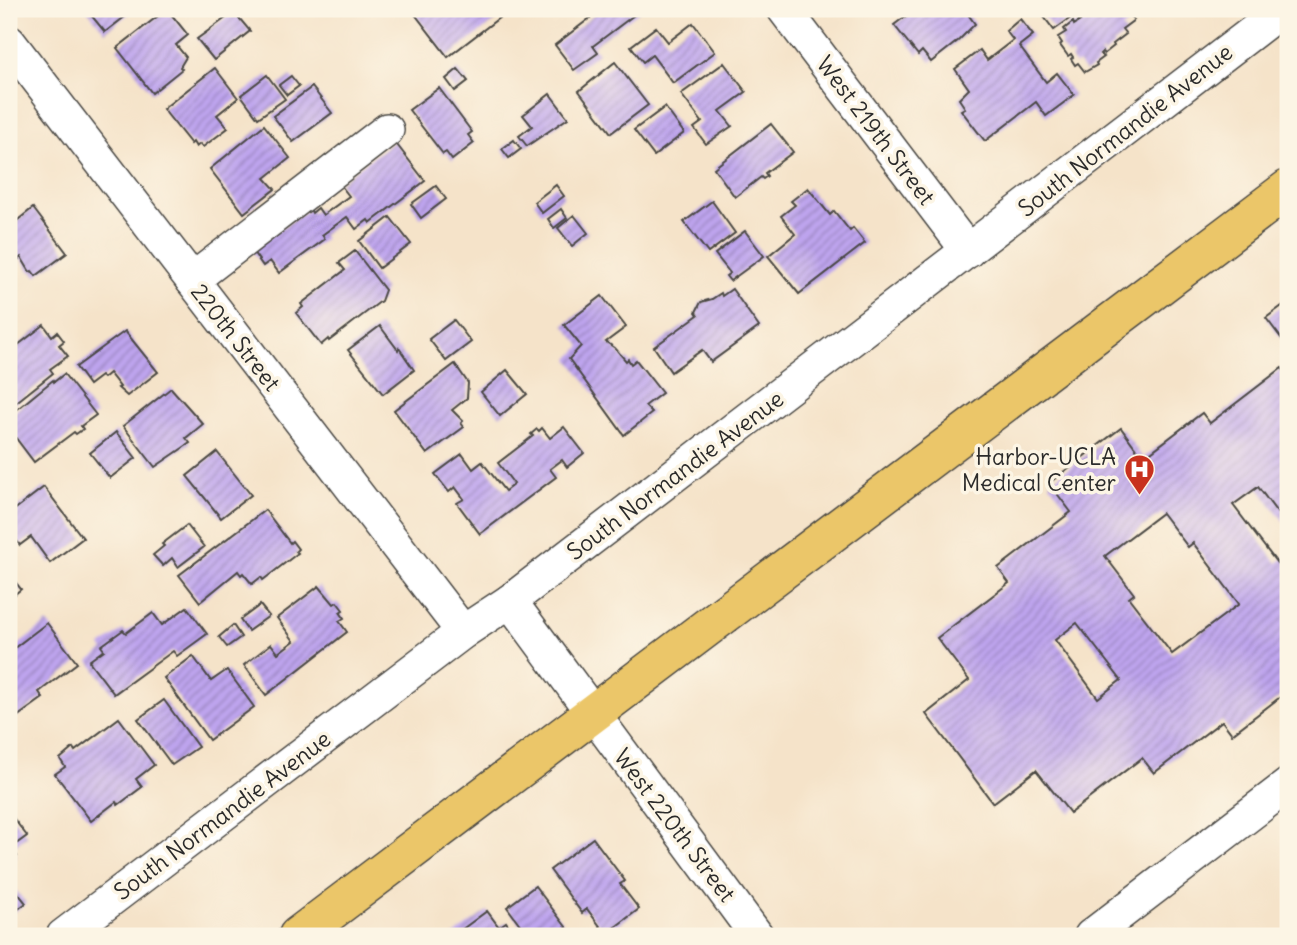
<svg xmlns="http://www.w3.org/2000/svg" width="1297" height="945" viewBox="0 0 1297 945" font-family="Delius,sans-serif">
<style>
.building{fill:url(#building-hatch);fill-rule:evenodd}
.lines{fill:none;stroke-linecap:round;stroke-linejoin:round}
.minor-casing{stroke:#494743;stroke-width:36}
.major-casing{stroke:#494743;stroke-width:41}
.minor{stroke:#fff;stroke-width:33}
.major{stroke:#ebc669;stroke-width:38}
.labels{text-anchor:middle;dominant-baseline:central;stroke-width:7;stroke-linejoin:round;paint-order:stroke}
.street-label{font-size:23px;fill:#2b2b2b;stroke:#fcf5e5}
.poi-label{font-size:23px;fill:#2b2b2b;stroke:#fcf5e5;text-anchor:end}
</style>
<defs>
<pattern id="building-hatch" width="6" height="6" patternUnits="userSpaceOnUse" patternTransform="scale(1.75)"><rect width="6" height="6" fill="#bea4ee"/><path d="M-1 1l2-2M0 6l6-6M5 7l2-2" fill="none" stroke="#9b86c1"/></pattern>
</defs>
<rect width="100%" height="100%" fill="#fcf5e5"/>
<filter id="ink" filterUnits="userSpaceOnUse"><feTurbulence type="fractalNoise" baseFrequency=".0143" numOctaves="2"/><feDisplacementMap in="SourceGraphic" scale="14" xChannelSelector="R" yChannelSelector="G"/><feConvolveMatrix kernelMatrix="1 2 1 2 8 2 1 2 1" color-interpolation-filters="sRGB"/></filter>
<filter id="wash" filterUnits="userSpaceOnUse"><feTurbulence type="fractalNoise" baseFrequency=".00686" numOctaves="4" result="noise"/><feDisplacementMap in="SourceGraphic" scale="28" xChannelSelector="R" yChannelSelector="G"/><feGaussianBlur stdDeviation="1.57" result="paint"/><feColorMatrix in="noise" values="0 0 0 0 0 0 0 0 0 0 0 0 0 0 0 0 0 1.4 0 .05"/><feComposite in="paint" operator="in"/></filter>
<g filter="url(#wash)">
<rect width="100%" height="100%" fill="#f5e3c9"/>
<g id="blocks">
<!-- building -->
<g class="building">
<path d="M86,9H135L105,32Z"/>
<path d="M167,9L188,35L176,45L186,57L180,67L182,69L152,93L117,48Z"/>
<path d="M411,9H494L500,17L448,57Z"/>
<path d="M590,9H642L593,46L598,53L574,70L555,45L594,15Z"/>
<path d="M915,9H972L967,13L975,24L959,40L931,62L922,51L918,55L894,25Z"/>
<path d="M1038,9H1076L1069,14L1072,17L1054,30Z"/>
<path d="M1091,9L1093,11L1095,9H1125L1134,20L1122,29L1126,34L1113,44L1114,46L1104,54L1102,52L1100,54L1104,57L1096,63L1097,65L1085,72L1078,63L1075,65L1071,59L1073,57L1071,54L1068,56L1060,45L1062,43L1058,37L1066,32L1064,29L1073,22L1074,25L1080,21L1078,19L1083,16L1084,18L1087,15L1085,13Z"/>
<path d="M234,12L250,31L214,60L197,39Z"/>
<path d="M1020,19L1033,35L1019,46L1046,82L1057,73L1074,95L1046,116L1036,102L985,141L961,110L965,108L959,99L969,89L955,69L980,50L987,60L1013,40L1006,31Z"/>
<path d="M693,23L715,52L673,83L652,55L643,62L631,46L656,27L668,42Z"/>
<path d="M615,62L648,105L611,133L579,91Z"/>
<path d="M724,63L746,92L720,111L732,126L706,144L694,128L702,122L681,94Z"/>
<path d="M215,68L238,98L217,115L228,128L203,147L200,144L196,147L193,142L191,144L163,109Z"/>
<path d="M458,69L468,81L455,91L446,79Z"/>
<path d="M267,75L285,99L258,118L241,95Z"/>
<path d="M291,76L299,86L287,95L279,85Z"/>
<path d="M312,87L332,113L293,142L273,116Z"/>
<path d="M439,88L472,132L468,135L474,143L452,160L446,152L443,154L409,110Z"/>
<path d="M550,94L568,118L527,146L519,136L532,126L523,115Z"/>
<path d="M665,107L684,133L654,156L634,130Z"/>
<path d="M771,124L793,152L765,173L767,176L763,179L761,177L735,197L714,168Z"/>
<path d="M264,125L290,158L265,178L275,189L244,213L210,169Z"/>
<path d="M514,140L521,149L509,158L502,149Z"/>
<path d="M394,141L425,181L370,223L368,220L356,229L347,217L322,235L325,239L279,273L270,261L263,266L251,249L310,209L312,213L318,208L323,215L349,196L339,183Z"/>
<path d="M556,185L564,196L542,213L534,202Z"/>
<path d="M436,186L446,199L421,218L411,204Z"/>
<path d="M808,188L830,215L834,211L850,231L853,228L865,243L799,294L768,256L795,234L781,216L795,205L791,201Z"/>
<path d="M712,201L735,233L708,253L684,222Z"/>
<path d="M33,208L67,253L36,276L32,271L30,272L21,257L9,267V227Z"/>
<path d="M561,209L567,218L554,228L548,219Z"/>
<path d="M574,215L588,233L572,246L558,228Z"/>
<path d="M390,217L411,244L379,268L359,241Z"/>
<path d="M745,231L764,256L730,281L726,276L730,273L715,254Z"/>
<path d="M355,251L385,290L381,301L329,341L328,339L321,345L296,313L303,307L301,304L345,270L339,263Z"/>
<path d="M732,289L759,327L711,362L702,350L671,372L654,347L698,315L696,312L701,302L712,299L721,293L722,296Z"/>
<path d="M602,296L626,327L606,342L615,348L626,361L628,359L631,364L636,360L662,393L645,406L652,413L624,435L569,359L581,346L564,325Z"/>
<path d="M1286,303L1288,307V347L1266,318Z"/>
<path d="M454,320L471,342L446,361L429,339Z"/>
<path d="M44,325L52,336L57,332L64,341L59,345L68,356L50,369L53,373L9,408V352Z"/>
<path d="M380,326L398,350L399,348L414,370L383,394L348,350Z"/>
<path d="M125,331L158,372L127,396L118,388L120,387L109,373L103,378L101,376L89,385L76,367Z"/>
<path d="M455,364L468,383L467,398L452,410L463,421L461,423L464,427L427,454L394,410Z"/>
<path d="M1282,368L1288,376V527L1258,487L1233,505L1277,563L1288,555V691L1232,734L1222,721L1154,773L1142,758L1070,813L1036,770L993,803L926,714L969,680L937,638L1009,583L998,568L1071,512L1049,483L1121,428L1143,458L1202,413L1210,423ZM1162,513L1188,547L1193,543L1239,604L1172,654L1129,598L1134,594L1105,556ZM1077,623L1121,680L1098,698L1055,640Z"/>
<path d="M507,370L527,394L500,416L481,392Z"/>
<path d="M64,374L96,415L81,426L83,429L76,434L74,432L34,462L9,429V416L53,380L54,382Z"/>
<path d="M171,388L203,424L186,438L190,443L155,467L123,426Z"/>
<path d="M564,427L584,453L567,467L562,460L550,469L556,477L480,534L457,503L464,499L455,487L449,492L435,474L462,454L473,469L482,462L505,491L514,484L498,463L533,436L531,434L537,429L539,431L542,428L550,438Z"/>
<path d="M116,432L136,458L110,478L90,453Z"/>
<path d="M217,452L251,495L221,518L187,476Z"/>
<path d="M44,487L83,538L50,563L31,537L20,545L9,531V514Z"/>
<path d="M265,510L290,543L292,541L298,549L296,551L298,553L263,580L261,577L252,584L243,573L241,575L238,571L200,602L179,575Z"/>
<path d="M187,525L204,547L178,567L172,558L163,566L153,555L164,546L162,544Z"/>
<path d="M12,578L21,589L9,599V581Z"/>
<path d="M319,586L334,604L337,602L343,610L340,612L344,618L339,621L347,632L266,695L244,665L271,644L278,653L294,641L277,618Z"/>
<path d="M260,605L269,616L248,631L240,620Z"/>
<path d="M187,607L207,634L177,656L173,651L114,694L89,661L104,650L101,646L123,630L126,633L153,613L162,625Z"/>
<path d="M47,623L77,663L39,692L43,698L18,716L9,704V652Z"/>
<path d="M233,625L241,637L227,647L219,637Z"/>
<path d="M193,656L211,681L227,670L254,707L209,740L164,678Z"/>
<path d="M164,700L198,747L172,765L138,719Z"/>
<path d="M119,718L154,765L136,779L142,787L118,805L116,802L91,821L55,774L65,767L60,759L73,748L75,751Z"/>
<path d="M14,819L27,836L12,847L9,843V823Z"/>
<path d="M593,838L625,881L620,884L639,909L606,934L587,909L582,913L550,870Z"/>
<path d="M9,845L17,856L9,862Z"/>
<path d="M9,882L26,903L9,916Z"/>
<path d="M535,886L573,936H453L487,911L499,927L506,922L513,932L521,926L507,907Z"/>
</g>
</g>
</g>
<g filter="url(#ink)">
<use href="#blocks" fill-opacity="0" stroke="#494743" stroke-width="2"/>
<g class="lines">
<defs>
<g id="minor">
<path d="M784,9L968,251"/>
<path d="M9,42L463,632"/>
<path d="M192,280L387,130"/>
<path d="M510,601L757,936"/>
<path d="M63,936L463,632L510,601L1283,9"/>
<path d="M1091,936L1288,785"/>
</g>
<path id="major" d="M298,936L1288,189"/>
</defs>
<!-- minor casing -->
<use href="#minor" class="minor-casing"/>
<!-- major casing -->
<use href="#major" class="major-casing"/>
<!-- minor -->
<use href="#minor" class="minor"/>
<!-- major -->
<use href="#major" class="major"/>
</g>
</g>
<!-- icons -->
<defs>
<symbol id="hospital-pin" viewBox="-11 -11 22 30"><path d="M0 17L-7.5 6A9.5 9.5 0 1 1 7.5 6Z" fill="#c8321e" stroke="#fcf5e5"/><path d="M-5-5h3v3.5h4V-5h3V5h-3V1.5h-4V5h-3Z" fill="#fff"/></symbol>
</defs>
<g fill-rule="evenodd">
<use href="#hospital-pin" x="1122" y="452" width="35" height="47"/>
</g>
<g class="labels">
<!-- street labels -->
<g class="street-label">
<text transform="translate(876 130) rotate(53)">West 219th Street</text>
<text transform="translate(1125 130) rotate(-38)">South Normandie Avenue</text>
<text transform="translate(236 337) rotate(52)">220th Street</text>
<text transform="translate(675 475) rotate(-37)">South Normandie Avenue</text>
<text transform="translate(222 815) rotate(-37)">South Normandie Avenue</text>
<text transform="translate(675 825) rotate(53)">West 220th Street</text>
</g>
<!-- poi labels -->
<g class="poi-label">
<text x="1116" y="456">Harbor-UCLA<tspan x="1116" dy="26">Medical Center</tspan></text>
</g>
</g>
<!-- margin -->
<rect width="1297" height="945" fill="none" stroke="#fcf5e5" stroke-width="35"/>
</svg>
